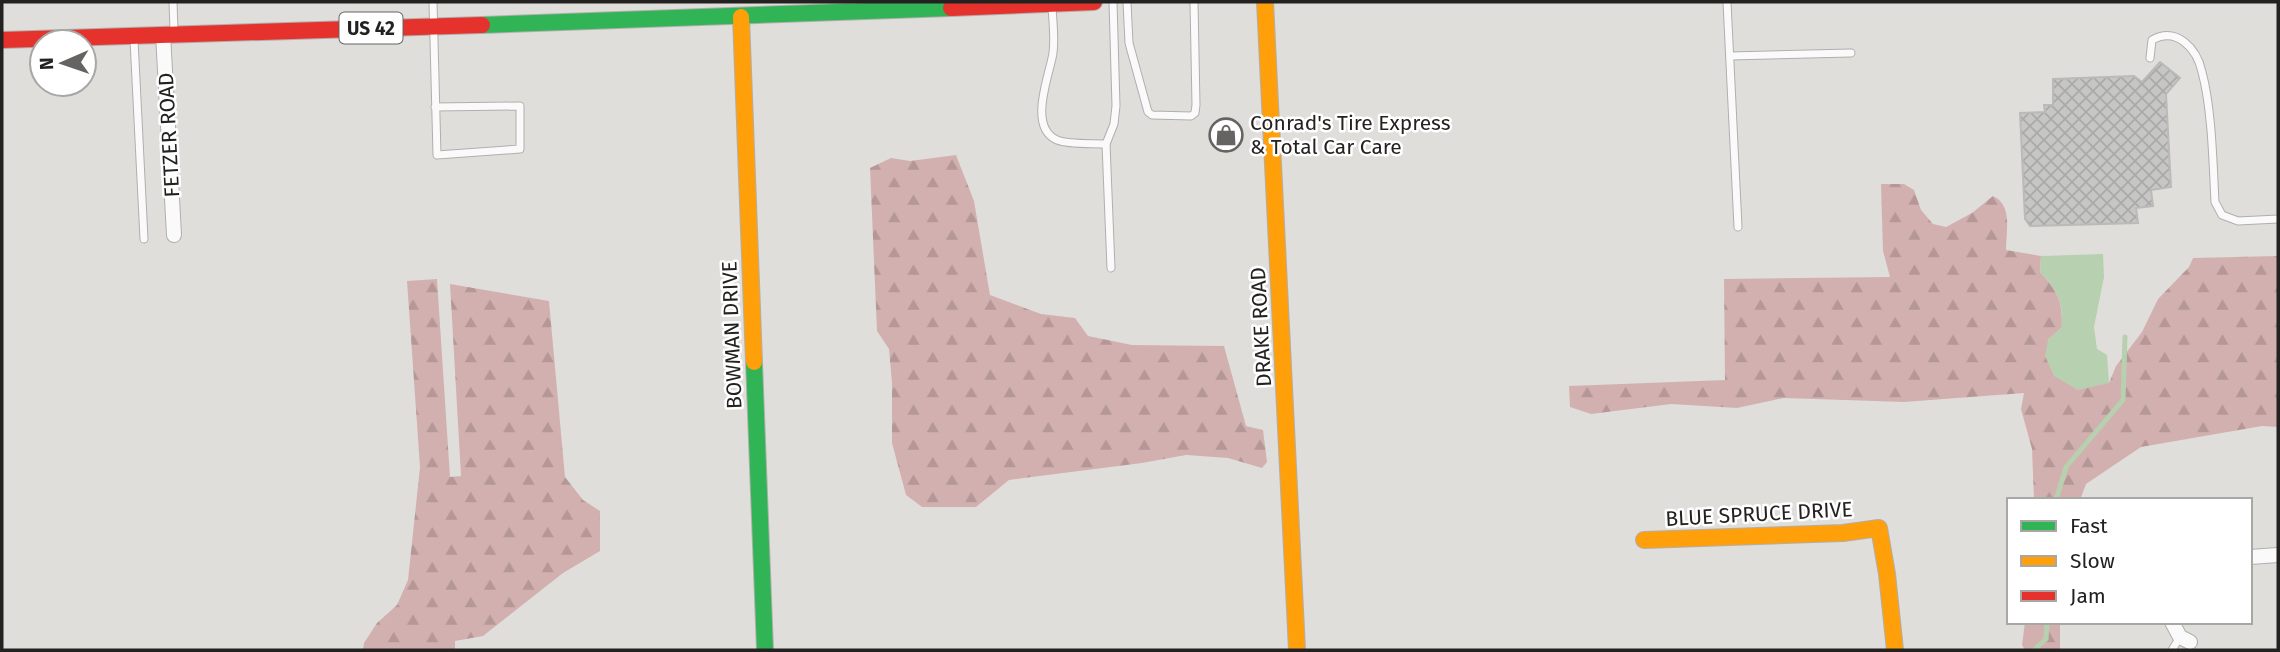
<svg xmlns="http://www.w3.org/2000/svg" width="2280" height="652" viewBox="0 0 2280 652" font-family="'Fira Sans',sans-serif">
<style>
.forest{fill:url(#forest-firs)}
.water{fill:#b7d0af}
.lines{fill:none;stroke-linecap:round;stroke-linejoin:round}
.stream{stroke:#b7d0af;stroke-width:5}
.building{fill:url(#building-cross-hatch);stroke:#bbbab8;stroke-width:2}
.lane-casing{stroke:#b1afad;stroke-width:9}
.street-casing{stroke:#b1afad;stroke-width:16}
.fast-casing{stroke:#b1afad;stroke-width:18}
.slow-casing{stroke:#b1afad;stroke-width:18}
.jam-casing{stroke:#b1afad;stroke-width:18}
.lane{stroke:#fafafa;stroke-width:7}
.street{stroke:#fafafa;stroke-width:14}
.fast{stroke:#30b455;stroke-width:16}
.slow{stroke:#ff9f0a;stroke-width:16}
.jam{stroke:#e5322d;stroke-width:16}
.labels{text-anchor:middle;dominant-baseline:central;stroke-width:5;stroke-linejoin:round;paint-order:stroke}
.shield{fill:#fff;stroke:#656464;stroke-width:2}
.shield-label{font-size:19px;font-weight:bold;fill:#232221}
.poi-label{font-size:21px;fill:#232221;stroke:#fff;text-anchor:start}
.street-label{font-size:21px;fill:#232221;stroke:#fff}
</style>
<defs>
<pattern id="forest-firs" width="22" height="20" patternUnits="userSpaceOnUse" patternTransform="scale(1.75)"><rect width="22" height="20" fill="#d3b0b0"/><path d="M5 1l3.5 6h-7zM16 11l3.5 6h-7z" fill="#b59797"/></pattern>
<pattern id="building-cross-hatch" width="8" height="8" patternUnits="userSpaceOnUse" patternTransform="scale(1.75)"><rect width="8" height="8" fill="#c6c6c4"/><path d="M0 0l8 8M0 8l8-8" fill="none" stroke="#aaaaa8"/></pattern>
</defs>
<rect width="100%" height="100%" fill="#e0dedb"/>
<!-- forest -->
<g class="forest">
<path d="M956,155L974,201L990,295L1041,314L1075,318L1088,336L1132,345L1224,346L1246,426L1263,430L1267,462L1262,468L1228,458L1186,455L1142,463L1009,480L976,507H922L906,495L892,443V383L889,349L877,331L870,168L891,158L910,161Z"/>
<path d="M1881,184H1904L1914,190L1921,210L1933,224L1946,227L1972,213L1993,196C2013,205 2006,231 2006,250L2041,256L2040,272C2059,293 2062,300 2062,327L2048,340L2109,383L2116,366L2142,332L2158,299L2189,267L2193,258L2278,256V427L2262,426L2141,447L2086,484L2080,500H2034L2032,449L2021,409L2024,393L1904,402L1784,398L1737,408L1671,404L1591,414L1570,407L1569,386L1725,380L1724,279L1890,277L1883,251Z"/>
<path d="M437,279L450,477L461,476L450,284L549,301L565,477L583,500L600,511V551L563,573L483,636L455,641V650H363L364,643L377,623L397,605L408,580L420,467L407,281Z"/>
<path d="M2025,622H2060V650H2025L2022,645Z"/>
</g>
<!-- water -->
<path class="water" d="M2103,254L2104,277L2094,327L2097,349L2107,355L2109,383L2078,390L2054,376L2045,356L2048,340L2062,327C2063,301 2058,291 2040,272L2041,256Z"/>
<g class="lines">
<!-- stream -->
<g class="stream">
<path d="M2056,500L2066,467L2123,400L2125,337"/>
<path d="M2034,650L2046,639L2047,622"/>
</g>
</g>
<!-- building -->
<path class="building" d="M2160,62L2180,78L2166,94L2171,187L2151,190L2153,206L2136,208L2138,223L2030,226L2025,219L2020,113L2045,112L2044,105H2053V79L2134,76L2142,82Z"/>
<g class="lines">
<defs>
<g id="lane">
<path d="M173,2L174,30"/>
<path d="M433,2L437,155L520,149V106L435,107"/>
<path d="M1127,2L1129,43L1148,112L1152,115L1191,116L1195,113L1196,105L1194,2"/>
<path d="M1727,2L1738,227"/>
<path d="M1052,8C1053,23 1055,38 1053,53C1050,74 1027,127 1057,140C1070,145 1091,143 1106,144"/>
<path d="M134,40L144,239"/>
<path d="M1730,56L1851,53"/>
<path d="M2150,58L2152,40C2177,26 2197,49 2202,72C2212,109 2213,164 2215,202L2222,215L2238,221L2278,219"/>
<path d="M1111,268L1106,144L1114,124L1116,106L1113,2"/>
<path d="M2172,650L2180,637"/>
</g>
<g id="street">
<path d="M163,34L174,235"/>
<path d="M2250,557L2278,555"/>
<path d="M2172,622L2180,637L2190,642"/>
</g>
<g id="fast">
<path d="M482,25L951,8"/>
<path d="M754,362L765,650"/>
</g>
<g id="slow">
<path d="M1265,2L1297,650"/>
<path d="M741,17L754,362"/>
<path d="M1644,540L1843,533L1879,528L1887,574L1895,650"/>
</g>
<g id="jam">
<path d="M951,8L1094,2"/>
<path d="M2,40L482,25"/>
</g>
</defs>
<!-- lane casing -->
<use href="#lane" class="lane-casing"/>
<!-- street casing -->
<use href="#street" class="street-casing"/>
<!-- fast casing -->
<use href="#fast" class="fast-casing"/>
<!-- slow casing -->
<use href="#slow" class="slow-casing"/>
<!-- jam casing -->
<use href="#jam" class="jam-casing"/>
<!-- lane -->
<use href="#lane" class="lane"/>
<!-- street -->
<use href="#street" class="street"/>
<!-- fast -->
<use href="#fast" class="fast"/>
<!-- slow -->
<use href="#slow" class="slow"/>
<!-- jam -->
<use href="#jam" class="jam"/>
</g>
<!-- icons -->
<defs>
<symbol id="shop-ring" viewBox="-11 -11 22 22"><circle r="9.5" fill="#fff" stroke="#656462" stroke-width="1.5"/><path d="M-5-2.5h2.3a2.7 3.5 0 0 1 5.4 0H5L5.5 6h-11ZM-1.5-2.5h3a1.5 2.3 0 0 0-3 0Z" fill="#656462"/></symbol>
</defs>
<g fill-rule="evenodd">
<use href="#shop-ring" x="1207" y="116" width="38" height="38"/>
</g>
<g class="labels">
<!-- shield labels -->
<rect class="shield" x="339.5" y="12.5" width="63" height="31" rx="5"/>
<g class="shield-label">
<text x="371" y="28">US 42</text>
</g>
<!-- poi labels -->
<g class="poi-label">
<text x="1250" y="123">Conrad's Tire Express<tspan x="1250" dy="24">&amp; Total Car Care</tspan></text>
</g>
<!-- street labels -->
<g class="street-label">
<text transform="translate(169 135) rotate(-93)">FETZER ROAD</text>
<text transform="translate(1261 327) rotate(-93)">DRAKE ROAD</text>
<text transform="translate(732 335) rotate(-92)">BOWMAN DRIVE</text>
<text transform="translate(1759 514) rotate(-3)">BLUE SPRUCE DRIVE</text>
</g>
</g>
<!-- border -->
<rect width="2280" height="652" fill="none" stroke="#232221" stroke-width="7"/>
<!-- legend -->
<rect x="2007" y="498" width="245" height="126" fill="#ffffff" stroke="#a7a7a6" stroke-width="2"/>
<rect x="2021" y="521" width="35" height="10" fill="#30b455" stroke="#a7a7a6" stroke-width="2"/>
<text x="2070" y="533" font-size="21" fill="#232221">Fast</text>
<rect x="2021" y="556" width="35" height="10" fill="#ff9f0a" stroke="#a7a7a6" stroke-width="2"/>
<text x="2070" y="568" font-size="21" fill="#232221">Slow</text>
<rect x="2021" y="591" width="35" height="10" fill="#e5322d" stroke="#a7a7a6" stroke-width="2"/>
<text x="2070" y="603" font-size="21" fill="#232221">Jam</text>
<!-- north arrow -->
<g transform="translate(63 63) rotate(268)"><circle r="33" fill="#ffffff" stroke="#a7a7a6" stroke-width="2"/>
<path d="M0-5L12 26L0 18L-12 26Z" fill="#656462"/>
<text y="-10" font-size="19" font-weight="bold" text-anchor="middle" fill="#232221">N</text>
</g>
</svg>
